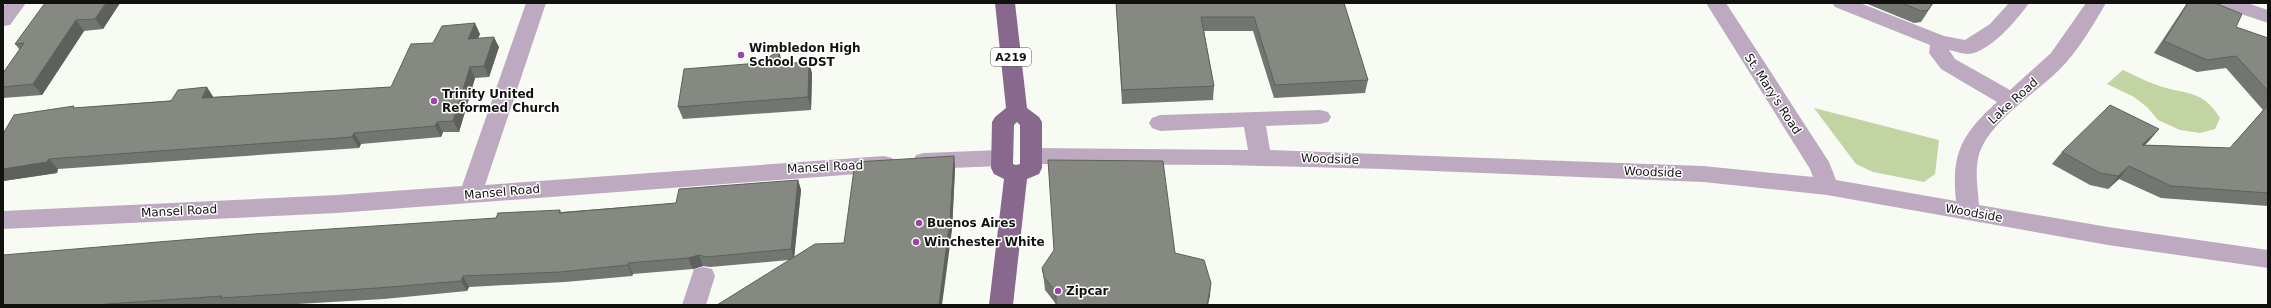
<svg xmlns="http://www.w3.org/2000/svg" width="2271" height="308" viewBox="0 0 2271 308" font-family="'DejaVu Sans',sans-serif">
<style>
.green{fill:#c2d4a2}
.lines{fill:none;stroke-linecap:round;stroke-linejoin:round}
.minor{fill:#bdaac0;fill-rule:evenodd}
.major{fill:#89688e;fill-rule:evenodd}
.wall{fill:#737670}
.shaded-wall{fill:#5e605b}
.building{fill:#868982;stroke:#5e605b}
.poi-dot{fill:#9d41ab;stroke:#fff;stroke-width:1.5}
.labels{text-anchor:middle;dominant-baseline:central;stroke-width:3;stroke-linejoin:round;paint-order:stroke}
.shield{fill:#fff;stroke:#585958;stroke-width:1}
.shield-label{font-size:11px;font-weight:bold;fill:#111210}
.poi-label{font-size:12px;font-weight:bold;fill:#111210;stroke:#fff;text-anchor:start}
.street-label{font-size:12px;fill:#111210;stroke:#fff}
</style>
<rect width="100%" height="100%" fill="#f8fbf3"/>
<!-- green -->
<g class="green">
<path d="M2123,70C2134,75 2145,81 2157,85C2183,95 2202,88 2220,118L2215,129L2200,133L2180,130L2158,120L2147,107L2134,97L2107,84Z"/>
<path d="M1814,108L1939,140L1935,174L1924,182L1873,172L1856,164Z"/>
</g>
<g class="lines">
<!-- minor -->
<g class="minor">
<path d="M6,3H26L10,25L3,26V7Z"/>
<path d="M526,3H546L485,185L884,156L892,158L895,164L892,170L884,172L337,213L3,229V211L337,195L462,186Z"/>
<path d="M1706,3H1726L1829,162L1836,180L1956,201C1951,153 1962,134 1997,102L1941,69L1929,53L1930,45L1835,7L1832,3H1860L1944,36L1965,40L1990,24L2009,3H2029C2018,19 1989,53 1968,54C1962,54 1955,51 1949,50L1955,59L2010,90L2051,53L2086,3H2106C2092,27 2078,51 2059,70C2035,94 1984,125 1978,159C1975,174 1978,190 1979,205L2108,227L2268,250V268L2108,245L1827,195L1703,182L1383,169L1226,165L1032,164L1024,162L1021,156L1024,150L1032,148L1248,150L1244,127L1160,131L1152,128L1149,123L1152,118L1160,115L1320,110L1328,112L1331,117L1328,122L1320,124L1266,126L1270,150L1703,166L1813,177L1810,169Z"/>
<path d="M2217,3H2247L2268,10V23L2220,7Z"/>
<path d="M1001,150L1009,152L1012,158L1009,164L1001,166L924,169L916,167L913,161L916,155L924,153Z"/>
<path d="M703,267L712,269L715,276L706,305H682L694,269Z"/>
</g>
<!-- major -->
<path class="major" d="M995,3H1015L1027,108L1039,117L1042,122V168L1039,174L1027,179L1013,305H989L1004,179L994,174L991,168L992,122L995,117L1006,108ZM1017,122L1020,125V164L1016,165L1013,164L1014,125Z"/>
</g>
<!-- wall -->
<g class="wall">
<path d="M120,3L103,29L84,31L42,95L3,98V73L20,50L15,44Z"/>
<path d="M1116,3H1344L1368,80L1365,93L1274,98L1253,31H1204L1214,86L1213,100L1122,104Z"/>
<path d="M1865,3H1933L1921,22L1914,23Z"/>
<path d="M2187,3H2215L2236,27L2268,38V206L2161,198L2119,179L2108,189L2090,185L2052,164L2062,152L2159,129L2145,145L2230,148L2263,110L2226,68L2197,72L2154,53Z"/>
<path d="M480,34L478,38L499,47L489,77L475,78L459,132H443L441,137L361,144L359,148L58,169L57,173L3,181L76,108L214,97L391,87Z"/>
<path d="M779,51L782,64L809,62L812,74L811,110L683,119L678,107L759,63Z"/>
<path d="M954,156L955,168L952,230L789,260L710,267L703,266L693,269L633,274L632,276L565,282L469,287L467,291L384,299L280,305H3L496,218L560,210L561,212L676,203L798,180L801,190L794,257L844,243Z"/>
<path d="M1175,253L1210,296L1056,304L1045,290L1044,281L1042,268Z"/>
</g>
<!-- shaded-wall -->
<g class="shaded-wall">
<path d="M106,3H120L103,29L95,19Z"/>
<path d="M1933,3L1921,22L1928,10Z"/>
<path d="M76,20L84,31L42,95L33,84Z"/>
<path d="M475,23L480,34L473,50L468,39Z"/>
<path d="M494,37L499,47L489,77L484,66Z"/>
<path d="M779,51L782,63V77L778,64Z"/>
<path d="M809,62L812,74L811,110L808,97Z"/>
<path d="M470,67L475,78L459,132L453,121Z"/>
<path d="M207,87L214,98H202Z"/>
<path d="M437,122L443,132L441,137L435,126Z"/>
<path d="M2159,129L2149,141L2132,157L2142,145Z"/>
<path d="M354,133L361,144L359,148L352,137Z"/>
<path d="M954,156L955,168L952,230L942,305H939Z"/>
<path d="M49,159L58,169L57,173L3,181V169Z"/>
<path d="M2129,166L2119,179L2108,189L2118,176Z"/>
<path d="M798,180L801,190L794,260L791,249Z"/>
<path d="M699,255L703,266L693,269L688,258Z"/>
<path d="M628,263L633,274L632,276L628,265Z"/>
<path d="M463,276L469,287L467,291L461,281Z"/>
<path d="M1211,283L1210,296L1208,305H1207Z"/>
</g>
<!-- building -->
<g class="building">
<path d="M45,3H106L95,19L76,20L33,84L3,87V73L24,43L15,44Z"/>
<path d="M1116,3H1344L1368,80L1275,85L1254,17H1201L1214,86L1122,90Z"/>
<path d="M1902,3H1933L1928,10L1921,11Z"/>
<path d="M2188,3H2215L2242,14L2236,27L2268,38V91L2236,56L2207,60L2164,41Z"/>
<path d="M475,23L468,39L494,37L484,66L470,67L453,121L437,122L435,126L354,133L352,137L49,159L47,162L3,169V134L14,115L74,106L73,108L171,101L178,90L207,87L202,98L391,87L411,44L433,43L442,26Z"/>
<path d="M779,51L778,64L809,62L808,97L678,107L684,69L759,63Z"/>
<path d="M2110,105L2159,129L2142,145L2230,148L2268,105V193L2171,186L2129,166L2118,176L2100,173L2062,152Z"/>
<path d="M954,156L950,219L939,305H717L815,244L844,243L855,162Z"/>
<path d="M1048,160L1163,161L1175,253L1204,260L1211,283L1207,305H1056V292L1044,277L1042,268L1054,250Z"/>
<path d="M798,180L791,249L706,257L699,255L688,258L628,263V265L560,272L463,276L461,281L377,288L221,298L222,296L93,305H3V255L254,234L496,218L498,213L560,210L559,213L676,203L679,189Z"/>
</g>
<!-- markers -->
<g class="poi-dot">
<circle cx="741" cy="55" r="4"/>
<circle cx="434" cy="101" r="4"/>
<circle cx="919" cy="223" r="4"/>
<circle cx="916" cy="242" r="4"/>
<circle cx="1058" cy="291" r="4"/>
</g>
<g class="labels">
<!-- shield labels -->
<rect class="shield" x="991" y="48" width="40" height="18" rx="3"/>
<g class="shield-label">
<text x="1011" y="57">A219</text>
</g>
<!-- poi labels -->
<g class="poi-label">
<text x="749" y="48">Wimbledon High<tspan x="749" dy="14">School GDST</tspan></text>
<text x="442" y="94">Trinity United<tspan x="442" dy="14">Reformed Church</tspan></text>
<text x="927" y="223">Buenos Aires</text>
<text x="924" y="242">Winchester White</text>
<text x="1066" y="291">Zipcar</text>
</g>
<!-- street labels -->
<g class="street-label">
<text transform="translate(1773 94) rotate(57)">St. Mary's Road</text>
<text transform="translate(2013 101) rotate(-42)">Lake Road</text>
<text transform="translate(1330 159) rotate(2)">Woodside</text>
<text transform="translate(825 167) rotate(-3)">Mansel Road</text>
<text transform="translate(1653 172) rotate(2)">Woodside</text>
<text transform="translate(502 192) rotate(-5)">Mansel Road</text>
<text transform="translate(179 211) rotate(-3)">Mansel Road</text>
<text transform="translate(1974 213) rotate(10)">Woodside</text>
</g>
</g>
<!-- border -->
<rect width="2271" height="308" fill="none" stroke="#111210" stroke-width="8"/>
</svg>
